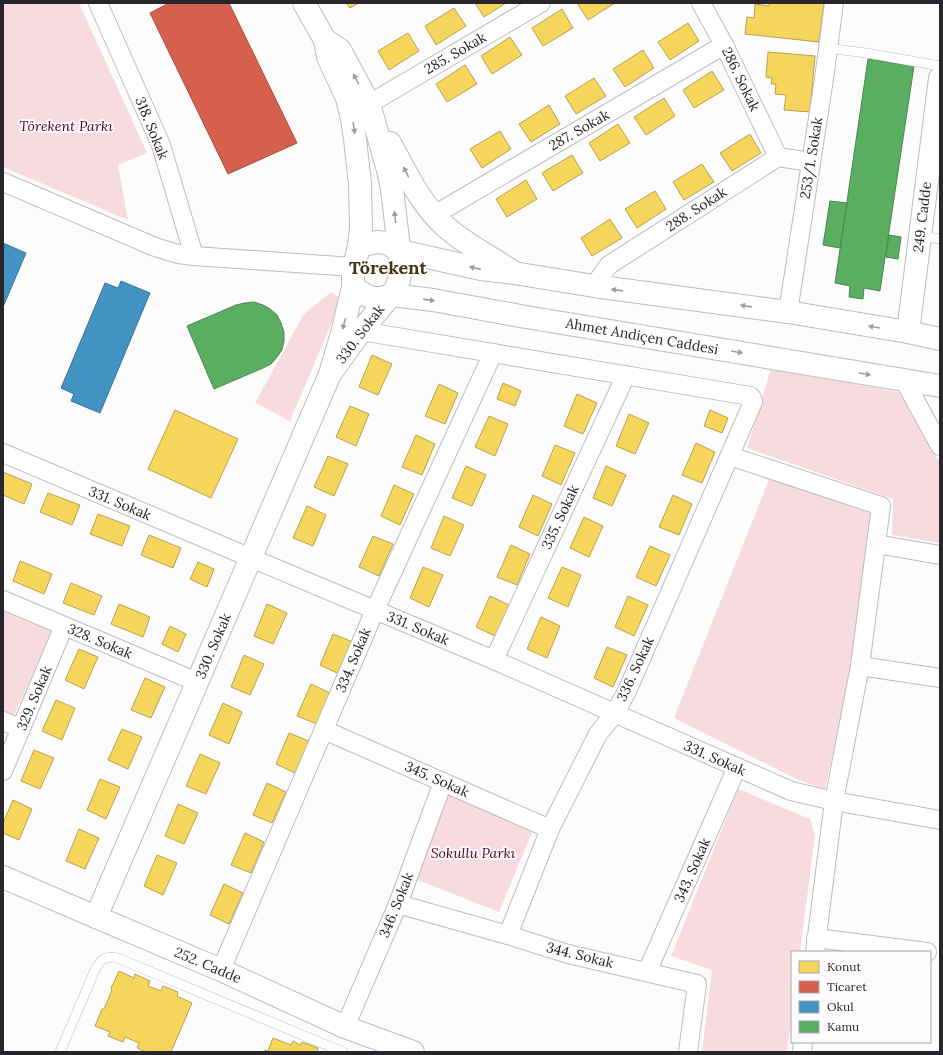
<svg xmlns="http://www.w3.org/2000/svg" width="943" height="1055" viewBox="0 0 943 1055" font-family="Lora,serif">
<style>
.green{fill:#f8dbdf}
.homes{fill:#f6d55c;stroke:#b8a04d}
.shops{fill:#d6604d;stroke:#a24f43}
.schools{fill:#4393c3;stroke:#3b7295}
.public{fill:#5aae61;stroke:#4b8551}
.lines{fill:none;stroke-linecap:round;stroke-linejoin:round}
.service-casing{stroke:#bdbbbe;stroke-width:10}
.minor-casing{stroke:#bdbbbe;stroke-width:20}
.tertiary-casing{stroke:#bdbbbe;stroke-width:24}
.secondary-casing{stroke:#bdbbbe;stroke-width:24}
.service{stroke:#fff;stroke-width:9}
.minor{stroke:#fff;stroke-width:18}
.tertiary{stroke:#fff;stroke-width:22}
.secondary{stroke:#fff;stroke-width:22}
.oneway{fill:#9f9da0}
.labels{text-anchor:middle;dominant-baseline:central;stroke-width:4;stroke-linejoin:round;paint-order:stroke}
.street-label{font-size:14px;fill:#29262b;stroke:#fdfbfe}
.park-label{font-size:14px;font-style:italic;fill:#54001b;stroke:#fdfbfe}
.district-label{font-size:18px;font-weight:bold;fill:#42380e;stroke:#fdfbfe}
</style>
<rect width="100%" height="100%" fill="#fdfcfd"/>
<!-- green -->
<g class="green">
<path d="M3,3H79L147,153L118,165L128,220L3,167Z"/>
<path d="M331,292L344,301L333,320L290,421L255,403L304,314Z"/>
<path d="M771,369L899,392L940,463V543L892,535L893,499L747,448Z"/>
<path d="M770,477L872,514L851,673L825,789L799,780L674,718Z"/>
<path d="M3,609L52,631L13,718L3,713Z"/>
<path d="M738,789L810,819L815,835L800,952H792V1015L787,1052H702L712,970L671,956Z"/>
<path d="M448,793L533,830L499,912L413,878Z"/>
</g>
<!-- homes -->
<g class="homes">
<path d="M346,3H359L350,8Z"/>
<path d="M475,3H506L484,17Z"/>
<path d="M577,3H615L588,20Z"/>
<path d="M769,3H824L819,42L745,34L747,17L754,18L755,4L769,6Z"/>
<path d="M454,8L466,26L436,45L425,26Z"/>
<path d="M562,9L573,28L543,46L532,28Z"/>
<path d="M688,23L699,41L670,60L658,42Z"/>
<path d="M408,33L419,51L389,70L378,51Z"/>
<path d="M510,37L522,55L492,74L481,56Z"/>
<path d="M643,50L654,68L625,87L613,69Z"/>
<path d="M768,52L815,56L810,112L784,110L786,95L775,94L776,84H771L772,78L766,77Z"/>
<path d="M465,65L477,84L447,102L436,84Z"/>
<path d="M712,71L724,90L694,108L683,90Z"/>
<path d="M594,78L606,96L576,114L565,96Z"/>
<path d="M664,98L675,116L646,135L634,117Z"/>
<path d="M549,105L560,124L531,142L519,124Z"/>
<path d="M618,124L630,143L600,161L589,143Z"/>
<path d="M500,131L511,149L482,168L470,149Z"/>
<path d="M750,134L761,153L732,171L720,153Z"/>
<path d="M572,155L583,173L553,191L542,173Z"/>
<path d="M702,164L714,182L684,200L673,182Z"/>
<path d="M526,180L537,199L507,217L496,199Z"/>
<path d="M655,191L666,209L637,228L625,209Z"/>
<path d="M610,219L622,238L592,256L581,238Z"/>
<path d="M372,355L392,364L378,395L359,387Z"/>
<path d="M503,383L521,391L515,406L497,399Z"/>
<path d="M439,384L458,393L445,424L425,416Z"/>
<path d="M577,394L597,403L583,434L564,426Z"/>
<path d="M350,406L369,414L356,446L336,437Z"/>
<path d="M175,410L238,439L211,498L148,469Z"/>
<path d="M710,410L728,418L722,433L704,426Z"/>
<path d="M629,414L649,423L635,454L616,446Z"/>
<path d="M489,416L508,424L495,456L475,447Z"/>
<path d="M416,435L435,444L422,475L402,467Z"/>
<path d="M696,443L715,452L702,483L682,475Z"/>
<path d="M555,445L575,453L561,485L542,476Z"/>
<path d="M328,456L348,464L334,496L314,487Z"/>
<path d="M466,466L486,475L472,506L452,498Z"/>
<path d="M606,466L626,475L612,506L593,498Z"/>
<path d="M3,472L32,484L24,504L3,495Z"/>
<path d="M394,485L414,494L400,525L381,516Z"/>
<path d="M48,493L80,505L72,525L40,512Z"/>
<path d="M533,495L552,504L538,536L519,527Z"/>
<path d="M673,495L692,504L679,535L659,527Z"/>
<path d="M307,506L326,515L313,546L293,538Z"/>
<path d="M98,514L130,526L122,546L90,534Z"/>
<path d="M444,516L464,525L450,556L431,548Z"/>
<path d="M584,517L603,526L589,557L570,548Z"/>
<path d="M149,535L181,548L173,568L141,555Z"/>
<path d="M373,536L393,544L379,576L359,567Z"/>
<path d="M511,545L530,554L517,585L497,577Z"/>
<path d="M650,546L670,555L656,586L636,577Z"/>
<path d="M20,561L52,574L44,594L13,581Z"/>
<path d="M198,562L214,569L207,587L190,579Z"/>
<path d="M423,567L443,575L429,607L410,598Z"/>
<path d="M562,567L581,575L568,607L548,598Z"/>
<path d="M71,583L102,596L94,615L63,603Z"/>
<path d="M490,596L509,605L495,636L476,627Z"/>
<path d="M628,596L648,605L634,636L615,627Z"/>
<path d="M119,604L150,617L143,637L111,624Z"/>
<path d="M267,604L287,613L273,644L254,636Z"/>
<path d="M541,617L560,626L547,658L527,649Z"/>
<path d="M170,626L186,634L178,652L162,644Z"/>
<path d="M333,634L353,642L339,674L320,665Z"/>
<path d="M607,647L627,655L613,687L594,678Z"/>
<path d="M79,649L98,657L84,689L65,680Z"/>
<path d="M244,655L264,664L250,695L231,687Z"/>
<path d="M145,678L165,687L151,718L131,710Z"/>
<path d="M311,684L330,693L317,724L297,716Z"/>
<path d="M56,700L75,708L62,740L42,731Z"/>
<path d="M223,703L242,712L229,744L209,735Z"/>
<path d="M122,729L142,737L128,769L108,760Z"/>
<path d="M289,733L309,741L295,773L276,764Z"/>
<path d="M34,750L54,758L40,789L21,781Z"/>
<path d="M200,754L220,763L206,794L186,786Z"/>
<path d="M100,779L120,787L106,819L87,810Z"/>
<path d="M267,783L286,792L272,823L253,815Z"/>
<path d="M13,800L32,809L19,840L3,833V823Z"/>
<path d="M178,804L198,813L184,844L165,836Z"/>
<path d="M79,829L99,838L85,869L66,861Z"/>
<path d="M245,833L264,842L251,873L231,865Z"/>
<path d="M157,855L177,863L163,895L144,886Z"/>
<path d="M224,884L243,893L229,924L210,915Z"/>
<path d="M119,971L134,978L135,974L150,981L148,986L161,991L163,986L178,992L177,996L192,1003L171,1052H146L137,1048L139,1043L125,1037L123,1042L108,1036L110,1032L95,1026L102,1009H104L112,990L111,988Z"/>
<path d="M273,1038L291,1045L293,1041L300,1045L302,1042L318,1048L317,1052H264L265,1050L268,1051Z"/>
</g>
<!-- shops -->
<path class="shops" d="M169,3H229L297,143L228,174L150,13Z"/>
<!-- schools -->
<g class="schools">
<path d="M3,243L26,253L3,307Z"/>
<path d="M121,281L150,293L100,413L71,401L74,394L61,388L105,283L118,288Z"/>
</g>
<!-- public -->
<g class="public">
<path d="M868,59L914,66L880,291L864,288L863,299L849,297L850,286L835,283Z"/>
<path d="M830,201L847,203L840,248L823,245Z"/>
<path d="M889,235L901,237L898,259L886,257Z"/>
<path d="M254,302L263,305L270,309L277,315L281,323L284,332V341L282,350L277,357L271,364L263,368L214,389L187,326L236,305L245,303Z"/>
</g>
<g class="lines">
<defs>
<g id="service">
<path d="M827,48L866,53L940,66"/>
<path d="M920,236L940,239"/>
<path d="M60,1052L95,970C101,959 103,957 115,957L343,1052"/>
</g>
<g id="minor">
<path d="M98,3L161,145L194,256"/>
<path d="M701,3L724,45L778,157"/>
<path d="M369,104L541,3"/>
<path d="M3,182L155,247L178,254L194,256L354,267"/>
<path d="M434,215L724,45"/>
<path d="M594,286L609,265L778,157L811,162"/>
<path d="M788,312L824,79L834,3"/>
<path d="M361,331L750,396L752,398L753,402L627,691L615,713L598,734L550,829L508,935"/>
<path d="M904,380L940,446"/>
<path d="M3,453L251,558L494,660L791,791L834,801L940,820"/>
<path d="M730,456L881,506L860,666L834,801L815,952"/>
<path d="M876,544L940,555"/>
<path d="M3,600L197,682"/>
<path d="M494,660L626,375"/>
<path d="M860,666L940,678"/>
<path d="M3,721L21,729"/>
<path d="M324,730L550,829"/>
<path d="M3,771L64,626"/>
<path d="M398,904L508,935L568,954L697,984L688,1052"/>
<path d="M816,938L927,952"/>
<path d="M221,970L375,610L493,353"/>
<path d="M647,972L737,767"/>
<path d="M345,1027L398,904L443,782"/>
<path d="M802,1052L803,1042"/>
</g>
<g id="tertiary">
<path d="M353,287L341,337L330,374L361,331L391,295"/>
<path d="M908,332L940,78"/>
<path d="M96,917L330,374"/>
</g>
<g id="secondary">
<path d="M304,3L325,40"/>
<path d="M390,143C406,172 420,204 446,227C465,244 489,256 510,270"/>
<path d="M359,246L377,242L387,243L400,251L481,269L514,273L594,286L788,312L908,332L940,339"/>
<path d="M391,295L396,288L399,280L401,265L392,189L388,170L369,104L340,50L325,40L328,57L347,98L352,119L355,139L360,184L361,228L359,246L354,267L353,276V287L365,295L373,298H382L391,295L433,300L526,317L940,386"/>
<path d="M3,877L96,917L221,970L345,1027L413,1052"/>
</g>
</defs>
<!-- service casing -->
<use href="#service" class="service-casing"/>
<!-- minor casing -->
<use href="#minor" class="minor-casing"/>
<!-- tertiary casing -->
<use href="#tertiary" class="tertiary-casing"/>
<!-- secondary casing -->
<use href="#secondary" class="secondary-casing"/>
<!-- service -->
<use href="#service" class="service"/>
<!-- minor -->
<use href="#minor" class="minor"/>
<!-- tertiary -->
<use href="#tertiary" class="tertiary"/>
<!-- secondary -->
<use href="#secondary" class="secondary"/>
</g>
<!-- one-way arrows -->
<defs><path id="oneway-solid" d="M-6-.8H1V-3.2L6.5 0L1 3.2V.8H-6Z"/></defs>
<g class="oneway">
<use href="#oneway-solid" transform="translate(356 79) rotate(-118)"/>
<use href="#oneway-solid" transform="translate(354 128) rotate(81)"/>
<use href="#oneway-solid" transform="translate(406 172) rotate(-118)"/>
<use href="#oneway-solid" transform="translate(395 217) rotate(-97)"/>
<use href="#oneway-solid" transform="translate(475 268) rotate(-167)"/>
<use href="#oneway-solid" transform="translate(617 290) rotate(-172)"/>
<use href="#oneway-solid" transform="translate(429 300) rotate(8)"/>
<use href="#oneway-solid" transform="translate(746 306) rotate(-172)"/>
<use href="#oneway-solid" transform="translate(344 324) rotate(104)"/>
<use href="#oneway-solid" transform="translate(874 327) rotate(-170)"/>
<use href="#oneway-solid" transform="translate(737 352) rotate(10)"/>
<use href="#oneway-solid" transform="translate(865 374) rotate(10)"/>
</g>
<g class="labels">
<!-- street labels -->
<g class="street-label">
<text transform="translate(455 53) rotate(-30)">285. Sokak</text>
<text transform="translate(741 79) rotate(64)">286. Sokak</text>
<text transform="translate(152 128) rotate(68)">318. Sokak</text>
<text transform="translate(579 130) rotate(-30)">287. Sokak</text>
<text transform="translate(811 158) rotate(-81)">253/1. Sokak</text>
<text transform="translate(696 209) rotate(-33)">288. Sokak</text>
<text transform="translate(922 217) rotate(-83)">249. Cadde</text>
<text transform="translate(360 334) rotate(-53)">330. Sokak</text>
<text transform="translate(642 336) rotate(10)">Ahmet Andiçen Caddesi</text>
<text transform="translate(120 503) rotate(23)">331. Sokak</text>
<text transform="translate(560 517) rotate(-65)">335. Sokak</text>
<text transform="translate(418 628) rotate(23)">331. Sokak</text>
<text transform="translate(100 641) rotate(23)">328. Sokak</text>
<text transform="translate(213 646) rotate(-67)">330. Sokak</text>
<text transform="translate(353 660) rotate(-67)">334. Sokak</text>
<text transform="translate(635 669) rotate(-65)">336. Sokak</text>
<text transform="translate(34 698) rotate(-67)">329. Sokak</text>
<text transform="translate(715 758) rotate(24)">331. Sokak</text>
<text transform="translate(437 779) rotate(24)">345. Sokak</text>
<text transform="translate(692 870) rotate(-66)">343. Sokak</text>
<text transform="translate(396 905) rotate(-68)">346. Sokak</text>
<text transform="translate(580 955) rotate(14)">344. Sokak</text>
<text transform="translate(208 965) rotate(23)">252. Cadde</text>
</g>
<!-- park labels -->
<g class="park-label">
<text x="66" y="126">Törekent Parkı</text>
<text x="473" y="853">Sokullu Parkı</text>
</g>
<!-- district labels -->
<g class="district-label">
<text x="388" y="267">Törekent</text>
</g>
</g>
<!-- border -->
<rect width="943" height="1055" fill="none" stroke="#29262b" stroke-width="8"/>
<!-- legend -->
<rect x="791" y="951" width="140" height="92" fill="#fdfbfe" stroke="#a8a6aa"/>
<rect x="799" y="961" width="20" height="12" fill="#f6d55c" stroke="#a8a6aa"/>
<text x="827" y="971" font-size="12" fill="#29262b">Konut</text>
<rect x="799" y="981" width="20" height="12" fill="#d6604d" stroke="#a8a6aa"/>
<text x="827" y="991" font-size="12" fill="#29262b">Ticaret</text>
<rect x="799" y="1001" width="20" height="12" fill="#4393c3" stroke="#a8a6aa"/>
<text x="827" y="1011" font-size="12" fill="#29262b">Okul</text>
<rect x="799" y="1021" width="20" height="12" fill="#5aae61" stroke="#a8a6aa"/>
<text x="827" y="1031" font-size="12" fill="#29262b">Kamu</text>
</svg>
